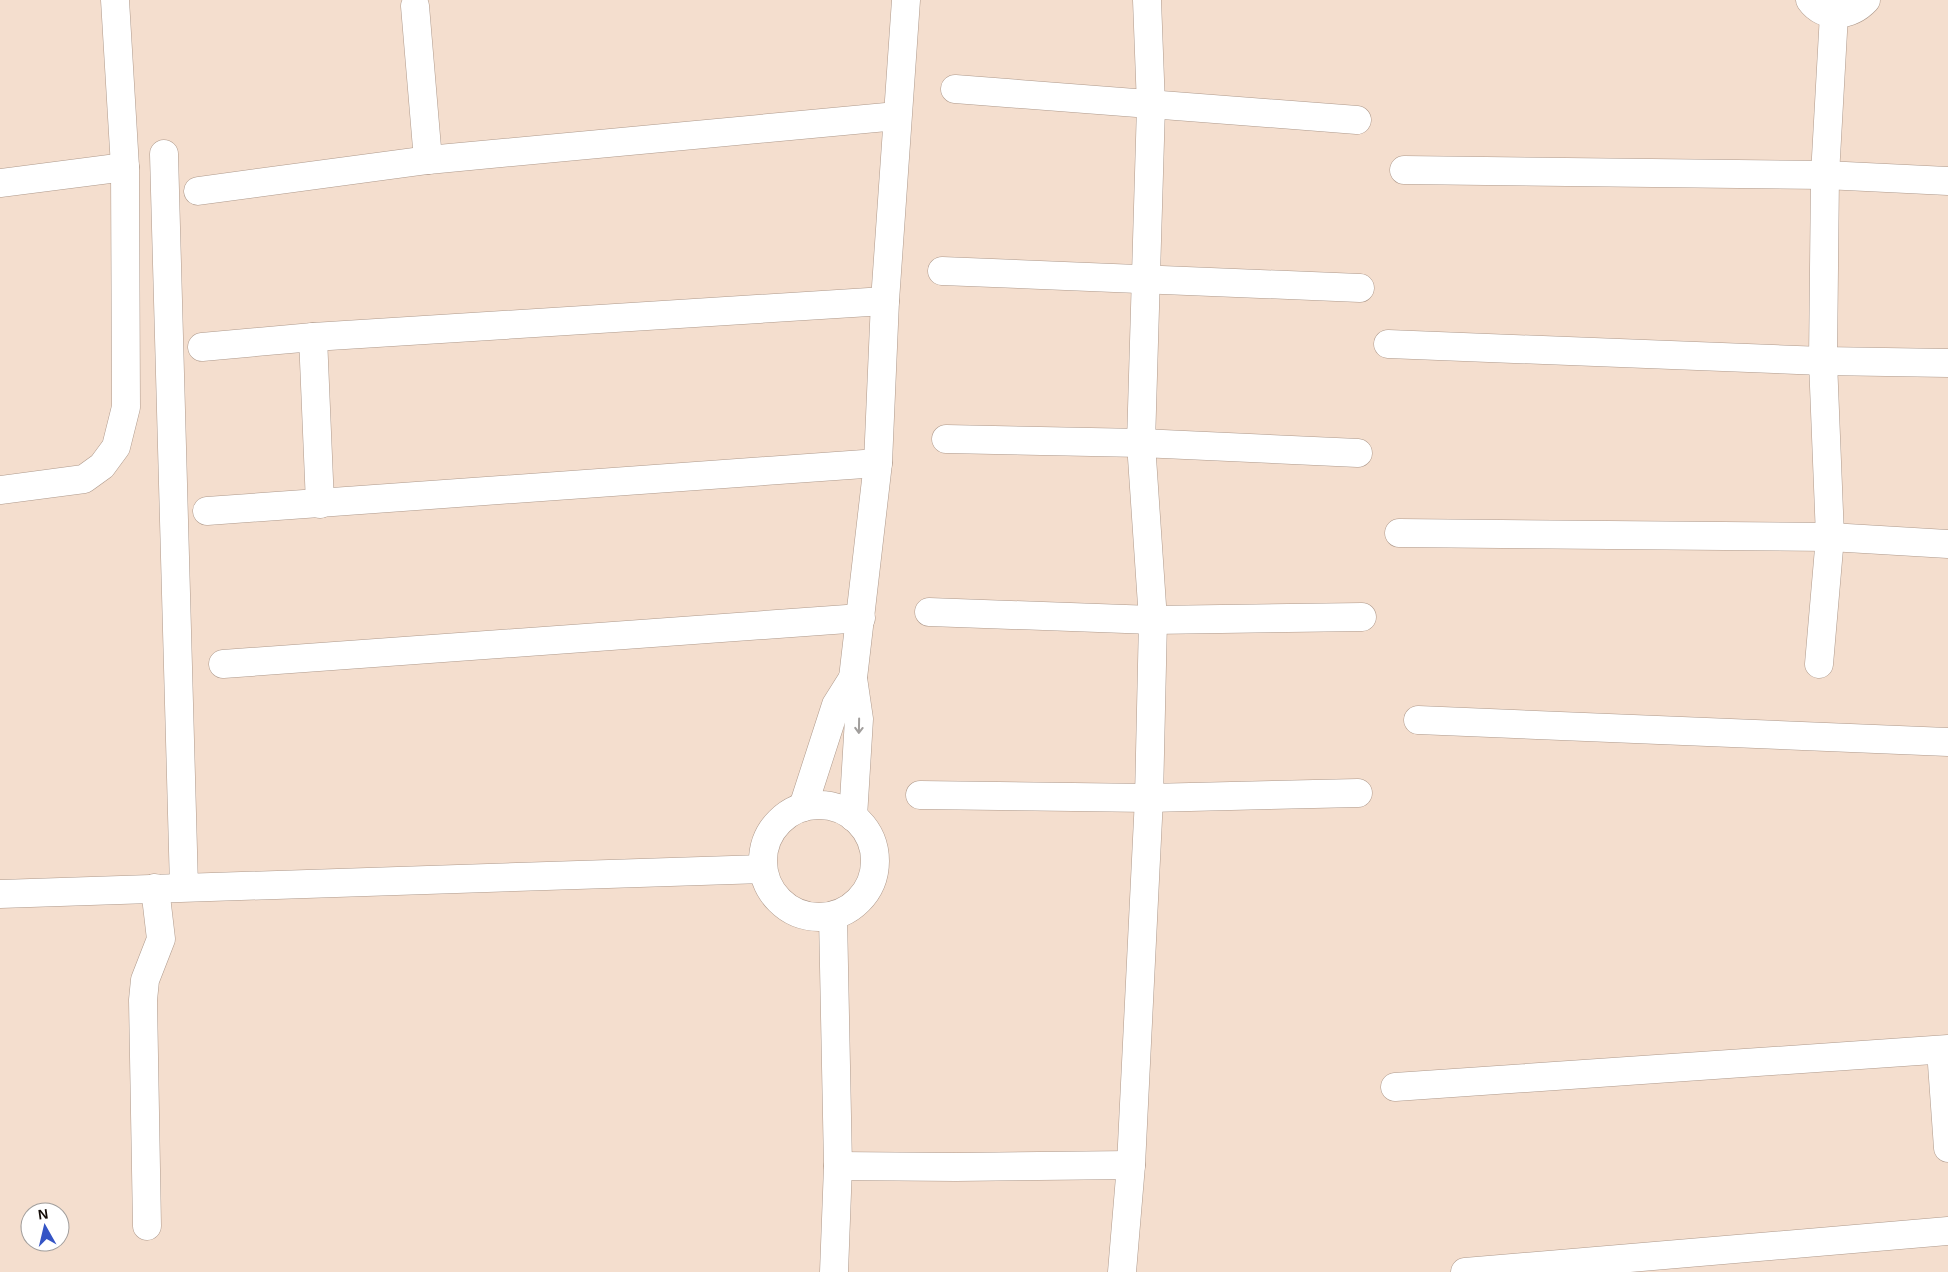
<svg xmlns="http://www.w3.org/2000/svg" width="1948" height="1272" viewBox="0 0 1948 1272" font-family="Arial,sans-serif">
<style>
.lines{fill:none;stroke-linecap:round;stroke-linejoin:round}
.minor-casing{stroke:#ae998b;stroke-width:29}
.minor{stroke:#fff;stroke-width:28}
.oneway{stroke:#a19e9c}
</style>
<rect width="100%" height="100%" fill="#f4dece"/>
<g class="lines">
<defs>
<g id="minor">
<path d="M1810,0C1824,20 1851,16 1866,0"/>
<path d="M415,6L428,160"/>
<path d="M955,89L1357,120"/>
<path d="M164,154L184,887"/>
<path d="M1404,170L1825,175L1948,181"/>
<path d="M0,183L125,167"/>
<path d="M198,191L428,160L897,116"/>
<path d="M942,271L1360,288"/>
<path d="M313,337L320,504"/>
<path d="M1388,344L1823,361L1948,363"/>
<path d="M202,347L313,337L885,301"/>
<path d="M946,439L1141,443L1358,453"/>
<path d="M0,490L84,479L102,466L116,447L126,407L125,167L115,0"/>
<path d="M207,511L878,463"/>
<path d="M1399,533L1830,537L1948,544"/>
<path d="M929,612L1153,620L1362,617"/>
<path d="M223,664L861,618"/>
<path d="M1819,664L1830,537L1823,361L1825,175L1834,14"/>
<path d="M1418,720L1948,742"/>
<path d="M920,795L1149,798L1358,793"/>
<circle cx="819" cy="861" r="56"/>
<path d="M803,807L836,705L853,678"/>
<path d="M853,817L859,719L853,678L878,463L885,301L906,0"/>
<path d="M0,894L763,869"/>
<path d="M833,916L838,1166L834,1272"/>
<path d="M1941,1050L1948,1148"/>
<path d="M1395,1087L1948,1049"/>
<path d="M838,1166L956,1167L1131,1165"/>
<path d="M147,1226L143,1000L145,980L161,939L155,888"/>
<path d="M1122,1272L1131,1165L1149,798L1153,620L1141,443L1151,106L1147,0"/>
<path d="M1465,1272L1948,1231"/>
</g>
</defs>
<!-- minor casing -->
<use href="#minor" class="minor-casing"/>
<!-- minor -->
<use href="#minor" class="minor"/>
</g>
<!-- one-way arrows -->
<defs><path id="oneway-shaft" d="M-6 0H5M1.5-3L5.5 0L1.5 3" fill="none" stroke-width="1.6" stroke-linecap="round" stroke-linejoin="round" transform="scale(1.25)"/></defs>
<use class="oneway" href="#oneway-shaft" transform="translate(859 726) rotate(91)"/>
<!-- north arrow -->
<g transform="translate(45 1227) rotate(352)"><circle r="24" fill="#ffffff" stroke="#a19e9c"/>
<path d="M0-4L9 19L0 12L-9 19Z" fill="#3454c5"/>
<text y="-8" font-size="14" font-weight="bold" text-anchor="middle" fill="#140d08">N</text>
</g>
</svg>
